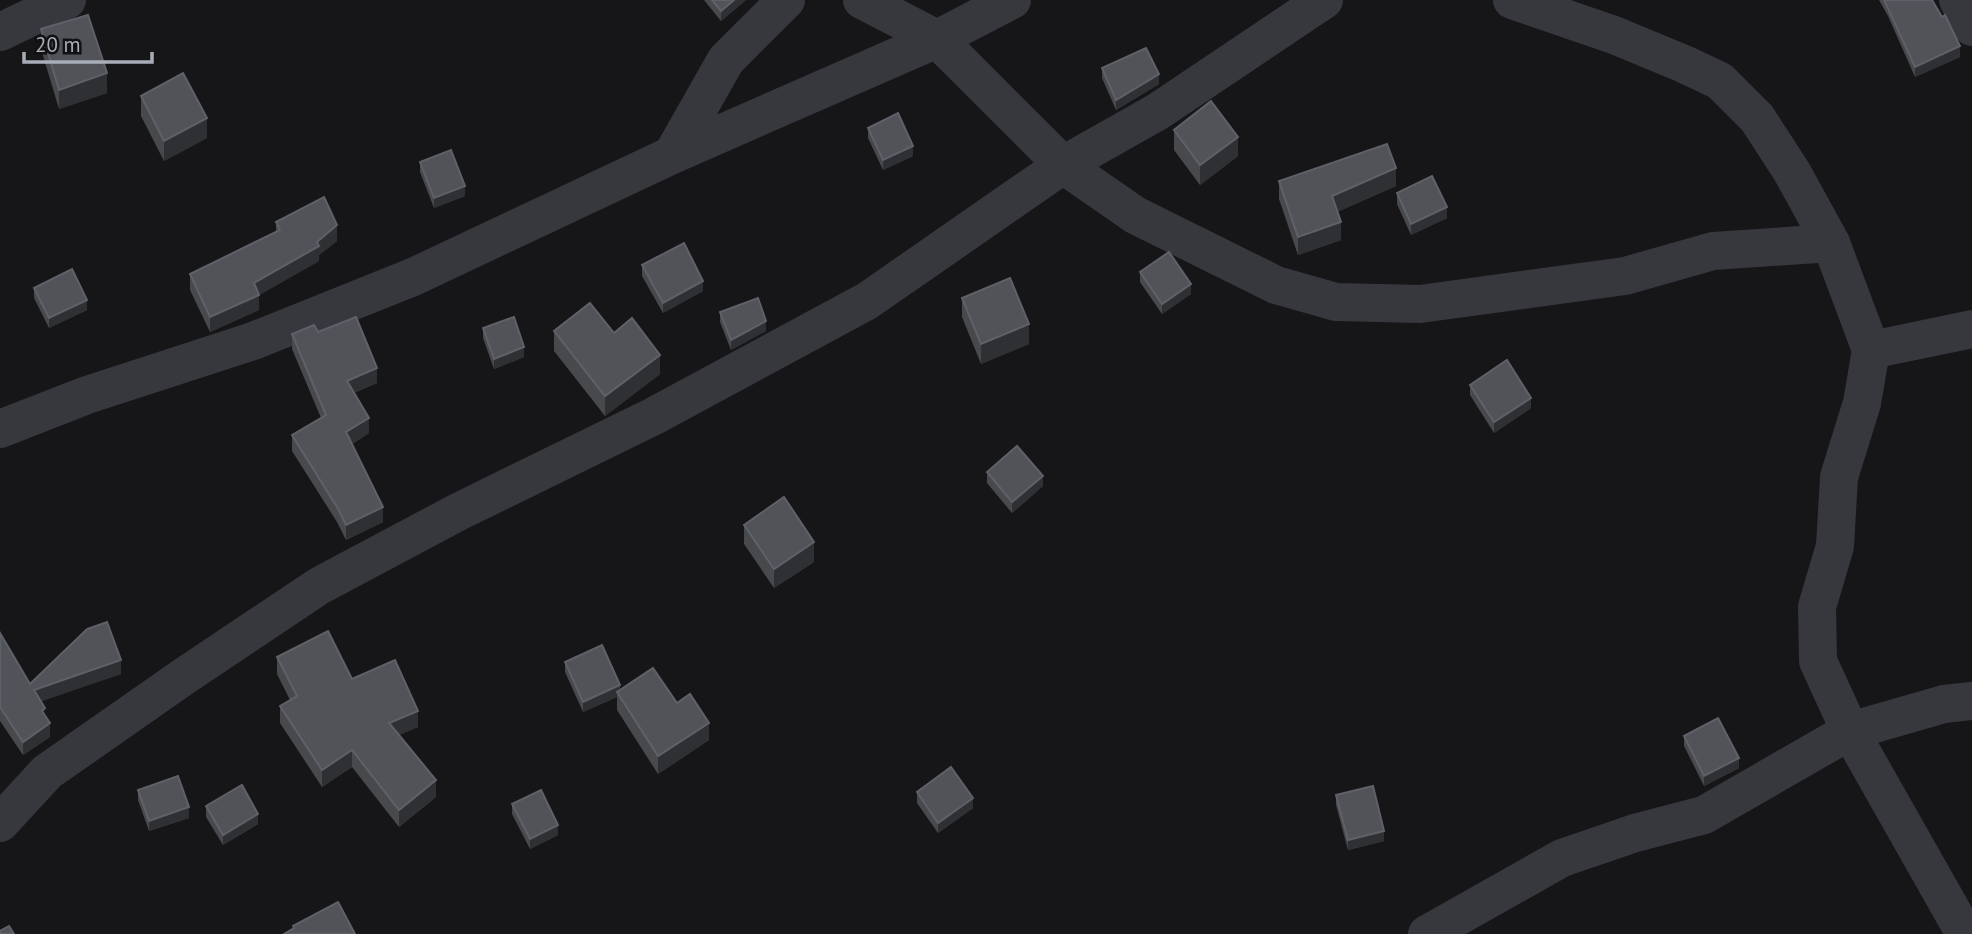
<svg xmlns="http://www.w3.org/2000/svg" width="1972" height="934" viewBox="0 0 1972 934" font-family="'PT Sans',sans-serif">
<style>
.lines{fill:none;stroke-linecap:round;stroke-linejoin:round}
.minor{stroke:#37383d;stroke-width:38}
.wall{fill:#47494d}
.shaded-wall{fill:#2f3033}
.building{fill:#525359;stroke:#5f6168;stroke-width:2}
</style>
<rect width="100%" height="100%" fill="#161618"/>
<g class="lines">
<!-- minor -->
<g class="minor">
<path d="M862,0L937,39L1063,165L1135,215L1276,285L1336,302L1420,304L1625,276L1713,251L1831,243"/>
<path d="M1512,0L1614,35L1684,64L1720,81L1757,118L1792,172L1831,243L1871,350L1862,403L1839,477L1835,546L1817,607L1818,661L1850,731L1965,934"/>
<path d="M1958,0L1972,27"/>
<path d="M0,32L67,0"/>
<path d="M672,155L726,60L786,0"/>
<path d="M1871,350L1972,329"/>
<path d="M0,429L87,395L253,341L413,277L672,155L937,39L1012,0"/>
<path d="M0,823L47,772L183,677L319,586L458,512L654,416L867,301L1063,165L1157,112L1324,0"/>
<path d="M1427,934L1562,858L1635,833L1704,815L1850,731L1944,704L1972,701"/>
</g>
</g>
<!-- wall -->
<g class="wall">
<path d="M704,0H746L721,21Z"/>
<path d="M1879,0H1932L1960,57L1915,77L1888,16Z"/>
<path d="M41,29L107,93L59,109L41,49Z"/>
<path d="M1102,68L1159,84L1116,110L1102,78Z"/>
<path d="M141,96L207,138L164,161L141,116Z"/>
<path d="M868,128L913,156L883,170L868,138Z"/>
<path d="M1174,130L1238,156L1200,185L1174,150Z"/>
<path d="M420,162L465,196L434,208L420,172Z"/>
<path d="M1279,181L1396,186L1337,212L1341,240L1298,255L1279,199Z"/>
<path d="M1397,193L1447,218L1411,235L1397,204Z"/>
<path d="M276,222L337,241L319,255V261L259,295V310L210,332L190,290V274L276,232Z"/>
<path d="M642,265L703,291L663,313L642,276Z"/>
<path d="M1140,272L1191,294L1162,314L1140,282Z"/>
<path d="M34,288L87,310L49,328L34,298Z"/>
<path d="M962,298L1029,344L981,364L962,317Z"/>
<path d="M720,312L766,331L731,350L720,322Z"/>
<path d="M483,328L524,357L494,369L483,338Z"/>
<path d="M554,331L614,333L660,374L605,416L554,351Z"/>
<path d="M318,332L377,383L354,393L369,433L352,444L383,522L346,540L337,522L292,451V435L321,418L292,349V334Z"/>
<path d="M1470,385L1531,408L1494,433L1470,395Z"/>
<path d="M987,472L1043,486L1012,513L987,483Z"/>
<path d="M744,525L814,562L774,588L744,544Z"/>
<path d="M0,633L30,684L121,674L40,701L50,737L23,755L0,721Z"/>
<path d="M277,657L352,679L418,727L399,735L436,797L399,827L352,767L322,787L280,723V706L290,700L277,674Z"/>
<path d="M565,662L620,690L677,703L709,740L658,774L617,710V697L583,712L565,672Z"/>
<path d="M1684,736L1739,768L1704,786L1684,746Z"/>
<path d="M138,790L189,818L149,831L138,800Z"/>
<path d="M917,792L973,808L938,833L917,803Z"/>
<path d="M1336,795L1384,841L1348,850L1336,805Z"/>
<path d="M512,804L558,835L530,849L512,814Z"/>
<path d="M206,806L258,824L223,845L206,817Z"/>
</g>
<!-- shaded-wall -->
<g class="shaded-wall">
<path d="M734,0H746L721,21V11Z"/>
<path d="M1960,46V57L1915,77V67Z"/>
<path d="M107,73V93L59,109V90Z"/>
<path d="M1159,74V84L1116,110V100Z"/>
<path d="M207,118V138L164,161V141Z"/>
<path d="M1238,137V156L1200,185V165Z"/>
<path d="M913,146V156L883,170V160Z"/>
<path d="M1396,168V186L1332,214V196Z"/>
<path d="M465,186V196L434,208V198Z"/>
<path d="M1447,207V218L1411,235V224Z"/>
<path d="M1341,222V240L1298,255V237Z"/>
<path d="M337,225V241L319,255V261L259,295V310L210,332V317L254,283L317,242Z"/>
<path d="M703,281V291L663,313V303Z"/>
<path d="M1191,284V294L1162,314V304Z"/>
<path d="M87,300V310L49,328V318Z"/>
<path d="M766,321V331L731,350V340Z"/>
<path d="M1029,324V344L981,364V344Z"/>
<path d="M524,347V357L494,369V359Z"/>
<path d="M660,355V374L605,416V396Z"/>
<path d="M377,368V383L347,396V381Z"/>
<path d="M1531,398V408L1494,433V422Z"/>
<path d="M369,418V433L346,447V432Z"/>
<path d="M1043,476V486L1012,513V502Z"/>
<path d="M383,507V522L346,540V525Z"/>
<path d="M814,542V562L774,588V569Z"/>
<path d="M121,660V674L34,704V690Z"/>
<path d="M620,685V695L617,692V697L583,712V702Z"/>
<path d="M418,711V727L389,739V723Z"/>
<path d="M50,723V737L23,755V742Z"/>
<path d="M709,723V740L658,774V756Z"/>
<path d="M352,750V767L322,787V770Z"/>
<path d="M1739,758V768L1704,786V776Z"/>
<path d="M436,780V797L399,827V810Z"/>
<path d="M973,798V808L938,833V823Z"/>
<path d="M189,807V818L149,831V821Z"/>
<path d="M258,814V824L223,845V835Z"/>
<path d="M558,825V835L530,849V839Z"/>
<path d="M1384,831V841L1348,850V840Z"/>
</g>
<!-- building -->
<g class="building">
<path d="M712,0H734L721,11Z"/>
<path d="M1884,0H1932L1942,17L1945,15L1960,46L1915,67Z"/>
<path d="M88,15L107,73L59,90L41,29Z"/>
<path d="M1146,48L1159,74L1116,100L1102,68Z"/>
<path d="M183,73L207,118L164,141L141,96Z"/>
<path d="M1211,101L1238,137L1200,165L1174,130Z"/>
<path d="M898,113L913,146L883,160L868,128Z"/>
<path d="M1387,144L1396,168L1332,196L1341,222L1298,237L1279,181Z"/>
<path d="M451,150L465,186L434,198L420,162Z"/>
<path d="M1432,176L1447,207L1411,224L1397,193Z"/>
<path d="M324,197L337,225L317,242L319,246L254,283L259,295L210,317L190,274L280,230L276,222Z"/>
<path d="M684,243L703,281L663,303L642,265Z"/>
<path d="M1169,252L1191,284L1162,304L1140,272Z"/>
<path d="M72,269L87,300L49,318L34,288Z"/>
<path d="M1010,278L1029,324L981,344L962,298Z"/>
<path d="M758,298L766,321L731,340L720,312Z"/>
<path d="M590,303L614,333L632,318L660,355L605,396L554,331Z"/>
<path d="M356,317L377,368L347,381L369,418L346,432L383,507L346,525L337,507L292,435L326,415L292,334L314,325L318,332Z"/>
<path d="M514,317L524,347L494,359L483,328Z"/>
<path d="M1507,360L1531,398L1494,422L1470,385Z"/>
<path d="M1017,446L1043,476L1012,502L987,472Z"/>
<path d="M784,497L814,542L774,569L744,525Z"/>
<path d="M107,622L121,660L34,690L45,708L42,711L50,723L23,742L0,707V633L30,684L87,629Z"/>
<path d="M328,631L352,679L395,660L418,711L389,723L436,780L399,810L352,750L322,770L280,706L297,696L277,657Z"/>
<path d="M602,645L620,685L583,702L565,662Z"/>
<path d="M653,668L677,703L690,694L709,723L658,756L617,692Z"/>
<path d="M1718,718L1739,758L1704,776L1684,736Z"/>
<path d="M951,767L973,798L938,823L917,792Z"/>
<path d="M178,776L189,807L149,821L138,790Z"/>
<path d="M242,785L258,814L223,835L206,806Z"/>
<path d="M1373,786L1384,831L1348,840L1336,795Z"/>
<path d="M541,790L558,825L530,839L512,804Z"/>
<path d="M338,902L355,934H284L294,928L293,926Z"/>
<path d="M9,926L14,934H0V931Z"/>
</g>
<!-- scale -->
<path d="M24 52v10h128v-10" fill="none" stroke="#a8adb8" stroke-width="3.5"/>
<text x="35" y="52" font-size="21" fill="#a8adb8" stroke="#111113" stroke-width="5" paint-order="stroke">20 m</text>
</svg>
